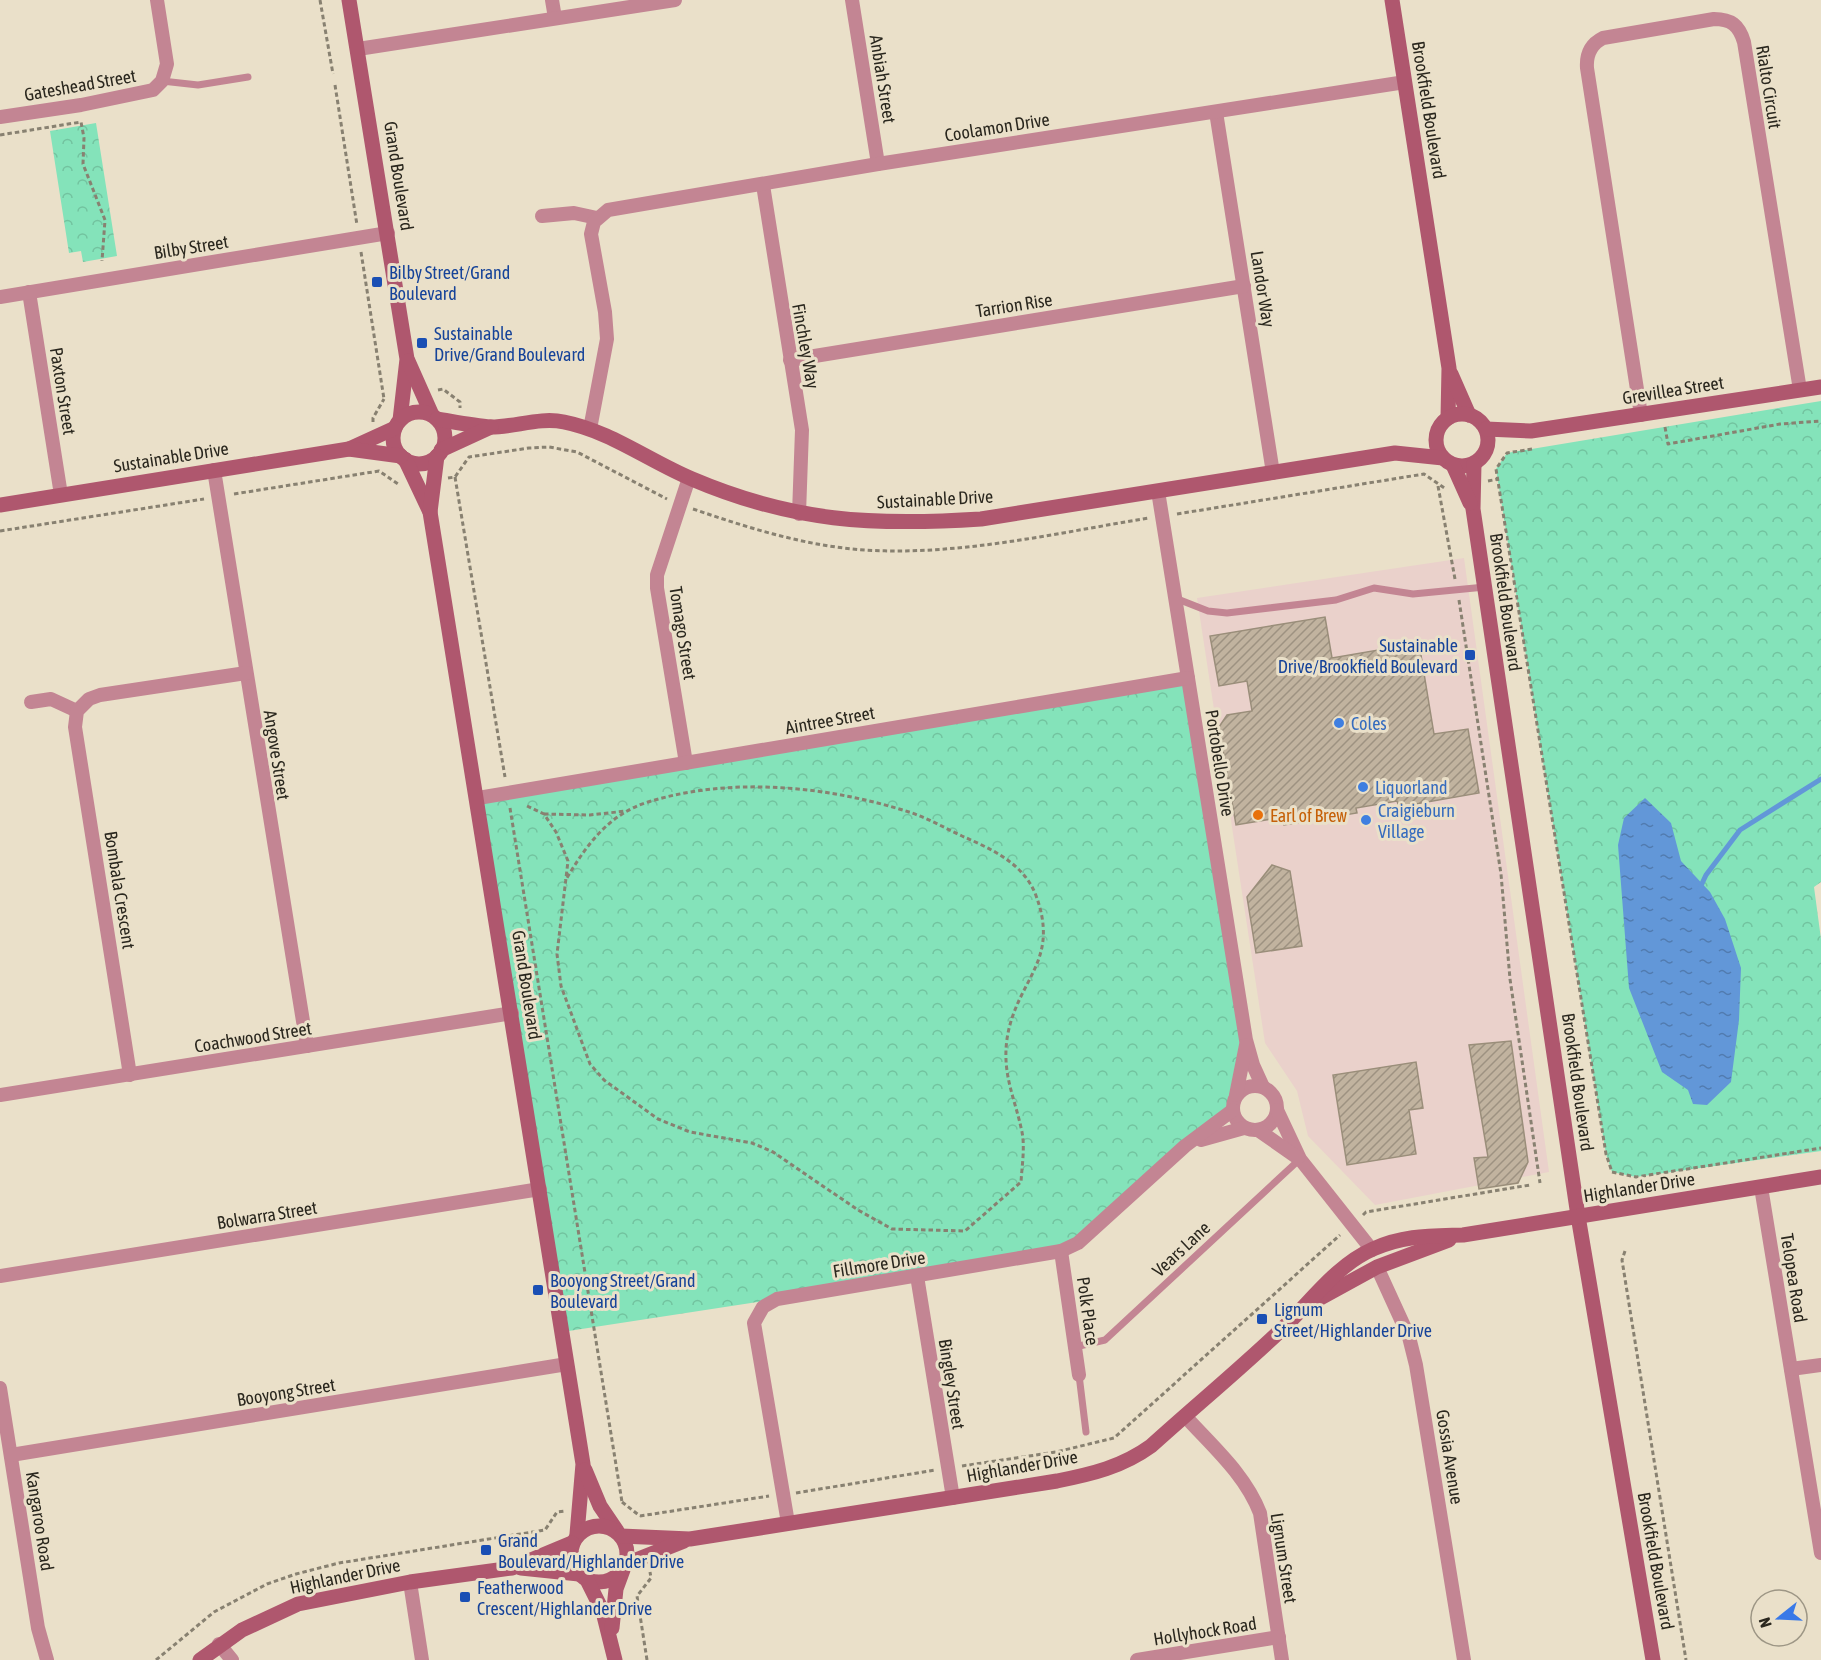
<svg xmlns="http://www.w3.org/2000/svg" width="1821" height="1660" viewBox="0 0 1821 1660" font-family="'Asap Condensed',sans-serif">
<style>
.commercial{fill:#ead1cb}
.park{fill:url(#park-crowns)}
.water{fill:url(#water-ripples)}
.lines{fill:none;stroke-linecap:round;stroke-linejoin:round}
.stream{stroke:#6297d8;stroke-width:5}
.building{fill:url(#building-hatch);stroke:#9a8e7a;stroke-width:1.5}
.path{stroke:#888171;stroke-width:3;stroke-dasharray:4.5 3;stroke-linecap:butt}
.lane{stroke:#c38593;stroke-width:7}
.street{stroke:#c38593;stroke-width:14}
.secondary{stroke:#af576e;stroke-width:15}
.transit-dot{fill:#1a4fb4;stroke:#eae0c9;stroke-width:2}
.shop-dot{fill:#3f7fe0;stroke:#eae0c9;stroke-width:2}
.food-dot{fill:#e8710a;stroke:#eae0c9;stroke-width:2}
.labels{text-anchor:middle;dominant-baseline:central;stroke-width:6;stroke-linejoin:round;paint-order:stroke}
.street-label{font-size:18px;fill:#2a271e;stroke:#eae0c9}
.transit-label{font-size:18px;fill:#164399;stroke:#eae0c9;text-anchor:start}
.shop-label{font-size:18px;fill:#366cbe;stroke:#eae0c9;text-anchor:start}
.food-label{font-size:18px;fill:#c56008;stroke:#eae0c9;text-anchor:start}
</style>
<defs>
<pattern id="park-crowns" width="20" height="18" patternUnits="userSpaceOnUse" patternTransform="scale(1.5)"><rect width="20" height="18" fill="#84e3ba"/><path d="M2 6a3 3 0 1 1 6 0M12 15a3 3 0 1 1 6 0" fill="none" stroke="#72c39f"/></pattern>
<pattern id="water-ripples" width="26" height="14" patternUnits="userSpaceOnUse" patternTransform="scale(1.5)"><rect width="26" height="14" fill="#6297d8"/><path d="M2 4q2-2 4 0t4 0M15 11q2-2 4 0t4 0" fill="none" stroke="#517baf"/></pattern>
<pattern id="building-hatch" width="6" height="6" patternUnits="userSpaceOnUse" patternTransform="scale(1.5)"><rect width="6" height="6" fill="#c1b39f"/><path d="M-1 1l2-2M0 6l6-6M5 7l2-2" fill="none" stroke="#9d9281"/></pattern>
</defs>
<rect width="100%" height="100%" fill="#eae0c9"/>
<!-- commercial -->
<path class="commercial" d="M1464,558L1549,1172L1375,1205L1308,1136L1297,1091L1265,1043L1197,598Z"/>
<!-- park -->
<g class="park">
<path d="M96,123L117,256L83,262L81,251L69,253L50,131Z"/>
<path d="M1821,401V882L1814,887L1821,939V1151L1636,1177L1612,1172L1606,1154L1496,469L1507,453Z"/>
<path d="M1188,678L1246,1040L1233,1110L1078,1243L777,1299L562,1332L478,798Z"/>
</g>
<!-- water -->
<path class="water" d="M1645,798L1671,823L1681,861L1710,892L1725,919L1741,968L1739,1020L1731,1082L1707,1105L1693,1104L1688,1090L1662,1072L1629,988L1618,845L1624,818Z"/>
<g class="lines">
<!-- stream -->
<path class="stream" d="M1699,890L1706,875L1740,830L1821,779"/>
</g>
<!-- building -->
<g class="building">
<path d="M1325,617L1332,658L1419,643L1434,734L1468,729L1479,793L1399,807L1397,801L1356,808L1357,813L1284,825L1283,817L1236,825L1219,727L1227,715L1252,711L1247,681L1219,686L1210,636Z"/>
<path d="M1272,865L1290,871L1302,946L1256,953L1247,897Z"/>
<path d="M1511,1041L1528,1162L1518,1183L1479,1189L1474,1158L1488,1157L1469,1045Z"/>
<path d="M1416,1062L1423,1108L1409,1110L1416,1154L1347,1165L1333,1075Z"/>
</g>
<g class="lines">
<!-- path -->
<g class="path">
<path d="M320,0L333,74"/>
<path d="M335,85L357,225"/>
<path d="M0,135L81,122L84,138L83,164L105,220L102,261"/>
<path d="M361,252L384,399"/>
<path d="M438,390L443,389L460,402V408"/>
<path d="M373,422V418L384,399"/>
<path d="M1665,427L1668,444L1780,424L1821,421"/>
<path d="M1532,449L1507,453L1496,469L1606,1154L1612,1172L1636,1177L1821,1148"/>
<path d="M455,477L505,777"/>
<path d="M448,478L455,477L469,457L529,448L549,447L577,452L667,499"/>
<path d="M1488,481L1498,479"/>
<path d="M1438,486L1455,579"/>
<path d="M234,494L379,471L398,484"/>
<path d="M693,509C749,528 805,546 865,550C960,556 1056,533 1149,518"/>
<path d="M1177,514L1424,474L1446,489"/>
<path d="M0,531L204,499"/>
<path d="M1459,600L1501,874L1510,979L1540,1183"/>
<path d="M527,806L544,814L556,832L568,861L557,954L561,986L590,1064L604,1080L658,1119L690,1132L752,1143L773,1152L858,1210L892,1229L965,1231L1021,1182C1022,1166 1025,1147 1022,1132C1015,1098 1002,1075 1007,1039C1016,979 1062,962 1035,893C1022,862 989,848 962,836C945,828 929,819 912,813C829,786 732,776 648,802C607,815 586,846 565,881"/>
<path d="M510,808L622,1502"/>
<path d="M544,814L590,815L626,811"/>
<path d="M1363,1215L1366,1212L1530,1185"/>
<path d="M1625,1251L1622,1260L1686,1660"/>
<path d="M962,1466L1056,1452L1114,1438L1340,1235"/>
<path d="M796,1493L935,1470"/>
<path d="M622,1502L640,1516"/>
<path d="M640,1516L769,1496"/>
<path d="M156,1660L214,1612L267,1584L296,1574L339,1563L545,1530L557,1512L565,1511"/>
<path d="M647,1660L637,1596L651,1578L650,1572"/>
</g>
<!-- lane -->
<g class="lane">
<path d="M162,81L198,85L248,77"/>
<path d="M1175,598L1208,611L1227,613L1336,600L1374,588L1413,594L1485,587"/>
<path d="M1075,1347L1105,1340L1300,1159"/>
<path d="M1079,1375L1086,1432"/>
</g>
<!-- street -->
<g class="street">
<path d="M552,0L555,18"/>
<path d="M852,0L878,164"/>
<path d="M358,49L675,0"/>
<path d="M1216,112L1273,473"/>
<path d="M0,117L81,105L153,90L162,81L167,64L157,0"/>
<path d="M763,185L802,430L799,514"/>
<path d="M542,216L574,213L597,218"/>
<path d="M29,292L61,495"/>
<path d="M0,297L388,233"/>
<path d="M790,360L1244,286"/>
<path d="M1641,415L1587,68C1586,54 1591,44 1603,38L1714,19C1731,19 1739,25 1744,42L1800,390"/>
<path d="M590,429L607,339L605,312L591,234L594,222L608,210L878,164L1405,82"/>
<path d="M214,470L307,1046"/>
<path d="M1158,491L1246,1040L1253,1065L1263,1087"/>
<path d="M31,702L51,699L77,711"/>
<path d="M686,763L657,588V575L689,478"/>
<path d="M478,798L1188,678"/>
<path d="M130,1075L75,727L77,711L89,699L100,695L246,673"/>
<circle cx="1255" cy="1108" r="22"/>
<path d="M0,1095L512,1013"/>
<path d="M1236,1095L1246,1045"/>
<path d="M1277,1110L1300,1159L1372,1250"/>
<path d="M1258,1130L1298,1158"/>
<path d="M1201,1140L1244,1128"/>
<path d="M1761,1187L1821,1553"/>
<path d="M1061,1251L1079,1375"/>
<path d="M1377,1267L1409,1337L1416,1365L1464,1660"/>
<path d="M0,1276L540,1189"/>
<path d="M917,1276L953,1498"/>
<path d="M1791,1369L1821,1365"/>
<path d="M0,1388L38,1628L47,1660"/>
<path d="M1185,1416C1212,1446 1245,1474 1260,1513L1282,1660"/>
<path d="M11,1455L567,1364"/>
<path d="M788,1523L754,1323L763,1307L777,1299L1061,1251L1078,1243L1185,1146L1233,1110"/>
<path d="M410,1582L422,1660"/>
<path d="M219,1644L232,1660"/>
<path d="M1137,1660L1279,1637"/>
</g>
<!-- secondary -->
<g class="secondary">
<path d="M349,0L407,359L400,420"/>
<path d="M1392,0L1449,368L1448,418"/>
<path d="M408,361L432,415"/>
<path d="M1451,374L1469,415"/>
<circle cx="419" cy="438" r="26"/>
<circle cx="1462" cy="440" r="26"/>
<path d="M437,419C455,422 474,426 491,427C515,427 540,417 564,422C610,431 649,461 692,479C793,522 872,526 981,519L1395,453L1443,458"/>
<path d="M1486,429L1531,431L1821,387"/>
<path d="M349,449L395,428"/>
<path d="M441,450L491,427"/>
<path d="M405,459L430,512L583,1464L577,1534"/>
<path d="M1474,464L1473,509L1578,1216L1653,1660"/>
<path d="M1453,465L1470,503"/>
<path d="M0,505L349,449L401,456"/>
<path d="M430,512L437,456"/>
<path d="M1315,1301L1377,1267L1449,1240"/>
<path d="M585,1470L600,1506L617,1531"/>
<circle cx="599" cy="1554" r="28"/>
<path d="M621,1536L690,1539L1057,1481C1092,1474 1122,1467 1151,1446C1194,1407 1239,1370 1281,1330C1311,1302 1335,1266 1373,1249C1404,1235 1430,1236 1463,1235L1821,1177"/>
<path d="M626,1564L684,1541"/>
<path d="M521,1568L579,1574"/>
<path d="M587,1580L603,1612L615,1660"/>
<path d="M612,1628L616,1589L623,1570"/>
<path d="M200,1660L242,1630L298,1604L410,1582L512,1568L572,1543"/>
</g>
</g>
<!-- markers -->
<g class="transit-dot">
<rect x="371" y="276" width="12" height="12" rx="3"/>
<rect x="416" y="337" width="12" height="12" rx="3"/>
<rect x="1464" y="649" width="12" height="12" rx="3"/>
<rect x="532" y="1284" width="12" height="12" rx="3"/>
<rect x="1256" y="1313" width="12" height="12" rx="3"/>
<rect x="480" y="1544" width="12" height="12" rx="3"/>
<rect x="459" y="1591" width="12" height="12" rx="3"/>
</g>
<g class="shop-dot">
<circle cx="1339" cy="723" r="6"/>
<circle cx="1363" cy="787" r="6"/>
<circle cx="1366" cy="820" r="6"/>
</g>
<circle class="food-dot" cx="1258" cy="815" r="6"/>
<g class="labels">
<!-- street labels -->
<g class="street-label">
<text transform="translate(883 79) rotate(81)">Anbiah Street</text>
<text transform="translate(80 85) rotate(-10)">Gateshead Street</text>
<text transform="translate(1769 87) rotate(81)">Rialto Circuit</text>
<text transform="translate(1429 110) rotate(81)">Brookfield Boulevard</text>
<text transform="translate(997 127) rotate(-9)">Coolamon Drive</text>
<text transform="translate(399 176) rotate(81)">Grand Boulevard</text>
<text transform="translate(191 247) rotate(-9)">Bilby Street</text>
<text transform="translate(1263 289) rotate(81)">Landor Way</text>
<text transform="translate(1014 305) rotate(-9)">Tarrion Rise</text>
<text transform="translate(806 346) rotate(80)">Finchley Way</text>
<text transform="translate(1673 390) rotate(-9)">Grevillea Street</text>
<text transform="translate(63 391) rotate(81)">Paxton Street</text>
<text transform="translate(171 457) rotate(-9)">Sustainable Drive</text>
<text transform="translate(935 499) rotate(-3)">Sustainable Drive</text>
<text transform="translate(1506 602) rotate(82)">Brookfield Boulevard</text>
<text transform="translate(683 633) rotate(81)">Tomago Street</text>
<text transform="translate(830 720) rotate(-10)">Aintree Street</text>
<text transform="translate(277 755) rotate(81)">Angove Street</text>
<text transform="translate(1220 763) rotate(81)">Portobello Drive</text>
<text transform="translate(120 890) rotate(81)">Bombala Crescent</text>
<text transform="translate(527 985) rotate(81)">Grand Boulevard</text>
<text transform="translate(253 1037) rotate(-9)">Coachwood Street</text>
<text transform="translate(1578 1082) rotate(82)">Brookfield Boulevard</text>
<text transform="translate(1639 1187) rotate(-9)">Highlander Drive</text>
<text transform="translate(267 1215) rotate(-9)">Bolwarra Street</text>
<text transform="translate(1181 1249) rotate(-43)">Vears Lane</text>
<text transform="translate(879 1264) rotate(-9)">Fillmore Drive</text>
<text transform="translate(1794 1278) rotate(81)">Telopea Road</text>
<text transform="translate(1088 1311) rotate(82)">Polk Place</text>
<text transform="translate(952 1384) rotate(81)">Bingley Street</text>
<text transform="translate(286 1392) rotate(-9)">Booyong Street</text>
<text transform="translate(1450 1457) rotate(81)">Gossia Avenue</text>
<text transform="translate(1022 1466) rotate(-10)">Highlander Drive</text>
<text transform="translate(40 1521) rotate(81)">Kangaroo Road</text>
<text transform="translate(1284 1558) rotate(81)">Lignum Street</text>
<text transform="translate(1656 1561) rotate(80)">Brookfield Boulevard</text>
<text transform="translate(345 1576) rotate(-12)">Highlander Drive</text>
<text transform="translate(1205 1631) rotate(-9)">Hollyhock Road</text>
</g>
<!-- transit labels -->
<g class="transit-label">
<text x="389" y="272">Bilby Street/Grand<tspan x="389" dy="21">Boulevard</tspan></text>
<text x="434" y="333">Sustainable<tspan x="434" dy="21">Drive/Grand Boulevard</tspan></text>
<text x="1458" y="645" text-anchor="end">Sustainable<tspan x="1458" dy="21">Drive/Brookfield Boulevard</tspan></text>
<text x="550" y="1280">Booyong Street/Grand<tspan x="550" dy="21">Boulevard</tspan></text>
<text x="1274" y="1309">Lignum<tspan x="1274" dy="21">Street/Highlander Drive</tspan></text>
<text x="498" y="1540">Grand<tspan x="498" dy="21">Boulevard/Highlander Drive</tspan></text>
<text x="477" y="1587">Featherwood<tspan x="477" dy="21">Crescent/Highlander Drive</tspan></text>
</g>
<!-- shop labels -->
<g class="shop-label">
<text x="1351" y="723">Coles</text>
<text x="1375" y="787">Liquorland</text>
<text x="1378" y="810">Craigieburn<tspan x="1378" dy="21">Village</tspan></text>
</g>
<!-- food labels -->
<g class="food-label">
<text x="1270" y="815">Earl of Brew</text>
</g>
</g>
<!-- north arrow -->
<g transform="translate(1779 1618) rotate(252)"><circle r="28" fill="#eae0c9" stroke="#9d9685" stroke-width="1.5"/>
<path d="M0-4.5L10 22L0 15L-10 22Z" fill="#3979e8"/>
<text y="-9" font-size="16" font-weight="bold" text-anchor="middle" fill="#2a271e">N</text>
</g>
</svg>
